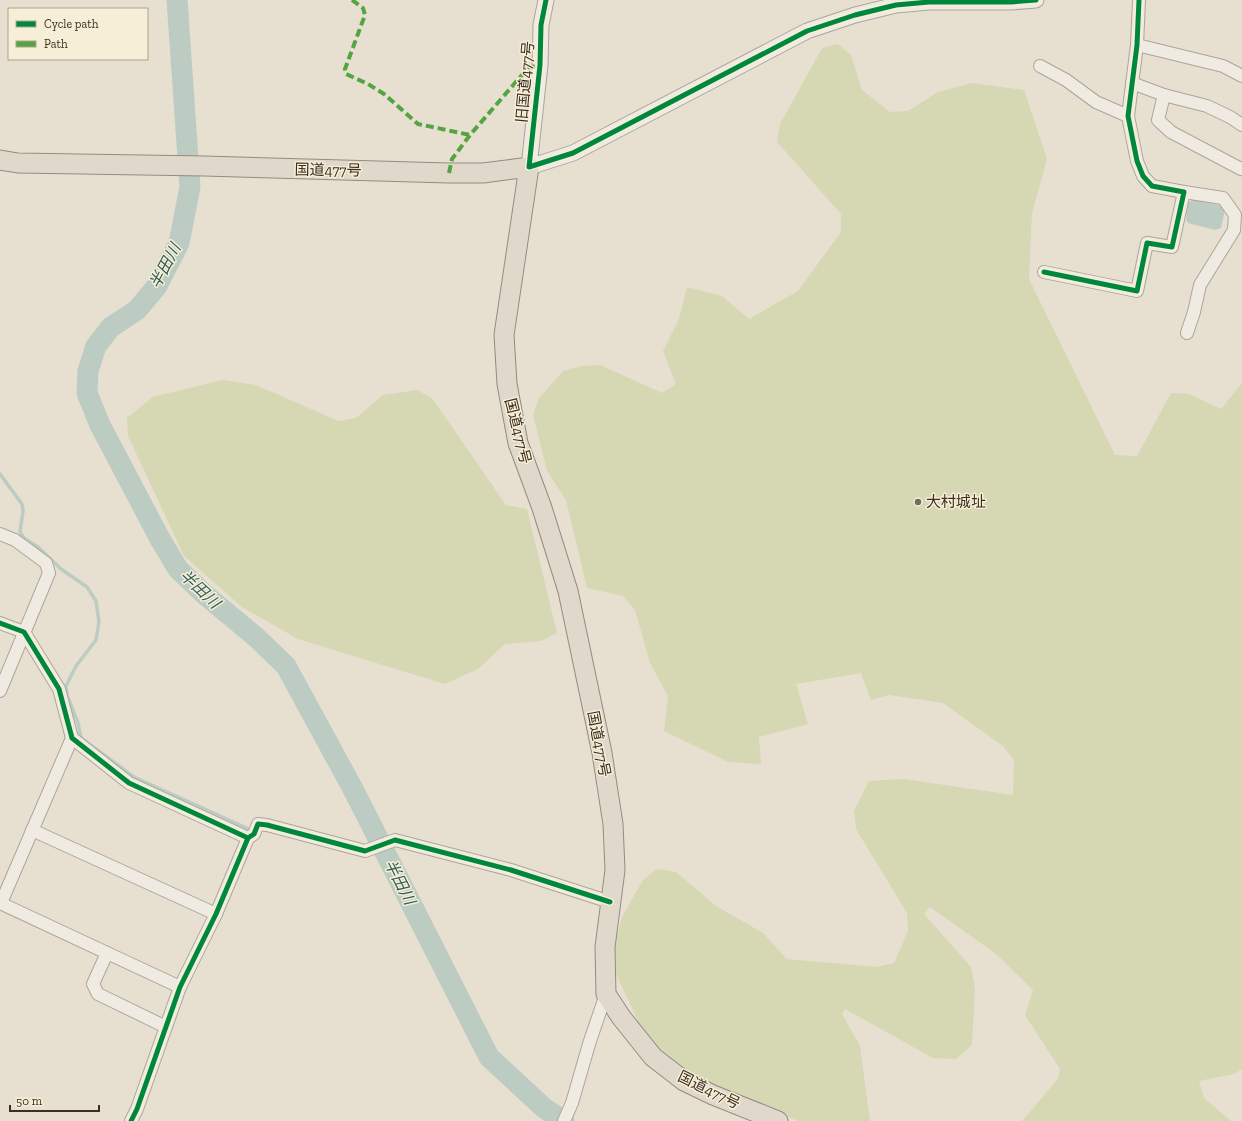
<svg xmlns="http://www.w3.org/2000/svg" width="1242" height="1121" viewBox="0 0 1242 1121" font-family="'Zilla Slab','Noto Sans JP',serif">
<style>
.green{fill:#d6d7b3}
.water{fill:#bcccc2}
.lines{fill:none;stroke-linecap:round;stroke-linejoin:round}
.stream{stroke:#bcccc2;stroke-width:3.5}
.river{stroke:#bcccc2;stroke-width:21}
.minor-casing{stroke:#ada599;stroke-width:14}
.tertiary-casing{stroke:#ada599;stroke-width:17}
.trunk-casing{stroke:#928b80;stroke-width:21}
.minor{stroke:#efebe3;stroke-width:12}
.tertiary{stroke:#efebe3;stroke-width:15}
.trunk{stroke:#e0d9cb;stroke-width:19}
.quiet{stroke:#54a441;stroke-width:4;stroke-dasharray:8 4;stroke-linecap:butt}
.cycleway-casing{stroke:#f7eed8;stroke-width:8}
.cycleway{stroke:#00873e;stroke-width:5}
.poi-dot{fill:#786c5e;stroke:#f7eed8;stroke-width:1.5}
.labels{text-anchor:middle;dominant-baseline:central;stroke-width:3;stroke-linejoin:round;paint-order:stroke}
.street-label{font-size:15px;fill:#3d2e20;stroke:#f7eed8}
.poi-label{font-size:15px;fill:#3d2e20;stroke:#f7eed8;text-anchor:start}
.water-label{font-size:16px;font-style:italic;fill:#2f5d5a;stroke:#f7eed8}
</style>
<rect width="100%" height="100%" fill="#e7e0d1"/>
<!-- green -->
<g class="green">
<path d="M838,44L851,55L862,90L890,112L908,111L938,92L972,83L1024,90L1047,159L1032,213L1029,279L1115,455L1137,456L1171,393L1189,394L1221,409L1242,383V1069L1234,1074L1199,1081L1204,1098L1231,1121H1022L1058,1079L1060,1069L1025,1015L1033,990L996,954L930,907L924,914L971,967L975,989L972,1045L956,1059L933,1058L845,1009L842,1014L860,1046L870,1121H798L686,1073L651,1049L616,974L613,951L622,917L643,880L657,869L676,872L716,906L763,933L787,959L876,967L894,963L908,931L907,913L856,829L854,811L869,781L904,779L1013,795L1014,760L1003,746L943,703L889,695L871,700L861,673L796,684L808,724L759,737L761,764L728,762L664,731L668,696L650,663L635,610L623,596L587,588L566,500L547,471L533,415L539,398L563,371L582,366L600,365L662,393L676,384L663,351L679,319L687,287L722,296L749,319L798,291L841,232V214L777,142L780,124L822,48Z"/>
<path d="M222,380L256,385L338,421L356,418L383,395L417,390L432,398L506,505L527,509L557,633L541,641L505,644L478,669L445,684L298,639L242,607L184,556L128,436L127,418L153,397Z"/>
</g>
<!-- water -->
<path class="water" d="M1194,199L1222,206L1225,210L1221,228L1215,230L1188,223L1186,220L1188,203Z"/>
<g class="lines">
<!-- stream -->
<path class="stream" d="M0,474L22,504L23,511L20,532L24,538L38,547L61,569L87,587L96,601L99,622L96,640L76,666L66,686L67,695L78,723L81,738L134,777L251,830"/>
<!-- river -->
<path class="river" d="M177,0L190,187L179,243L157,286L137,310L111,327L96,346L88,371L87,393L100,425L160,539L178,569L204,594L257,638L286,666L353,789L489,1057L544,1108L564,1121"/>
<defs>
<g id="minor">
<path d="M1137,45L1223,66L1242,76"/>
<path d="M1040,66L1066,80L1096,102L1128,116"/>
<path d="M1132,83L1164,95L1207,106L1230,117L1242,125"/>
<path d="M1164,95L1158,120L1171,132L1241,169L1242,168"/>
<path d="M1184,192L1223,198L1235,215L1234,230L1200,285L1194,312L1187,333"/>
<path d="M1044,272L1137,291L1147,243L1172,247L1184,192L1152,186L1143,176L1137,161L1128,116L1137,45L1139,0"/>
<path d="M0,534L15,540L46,563L49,573L0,691"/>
<path d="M0,623L24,632L59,689L72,738L129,783L248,838"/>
<path d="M32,830L216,914"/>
<path d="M0,903L180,987"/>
<path d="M1,903L72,738"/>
<path d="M107,953L93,984L98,994L166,1027"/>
<path d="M131,1121L137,1109L180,987L216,914L248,838L254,834L258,824L267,825L365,851L395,840L511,870L610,902"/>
<path d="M564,1121L572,1103L589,1044L606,994"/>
</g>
<path id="tertiary" d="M546,0L541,25L540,65L529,167L573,153L807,31L855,15L896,5L929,2H1011L1036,0"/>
<path id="trunk" d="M0,160L18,163L204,166L449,173H483L529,167L504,335L507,384L518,443L542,508L568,591L602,753L613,824L615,870L605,947L606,994L621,1017L653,1057L684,1081L713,1095L778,1121"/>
</defs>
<!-- minor casing -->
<use href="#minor" class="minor-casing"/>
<!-- tertiary casing -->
<use href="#tertiary" class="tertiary-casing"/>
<!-- trunk casing -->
<use href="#trunk" class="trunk-casing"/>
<!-- minor -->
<use href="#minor" class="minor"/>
<!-- tertiary -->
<use href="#tertiary" class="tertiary"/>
<!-- trunk -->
<use href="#trunk" class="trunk"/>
<!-- quiet -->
<g class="quiet">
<path d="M352,0L363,8L365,15L345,69L346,74L368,84L384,94L418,124L470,135"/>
<path d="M449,173L452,159L470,135L528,68L540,65"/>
</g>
<defs>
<g id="cycleway">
<path d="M546,0L541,25L540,65L529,167L573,153L807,31L855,15L896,5L929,2H1011L1036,0"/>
<path d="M1044,272L1137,291L1147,243L1172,247L1184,192L1152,186L1143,176L1137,161L1128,116L1137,45L1139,0"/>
<path d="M0,623L24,632L59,689L72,738L129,783L248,838"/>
<path d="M131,1121L137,1109L180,987L216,914L248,838L254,834L258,824L267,825L365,851L395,840L511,870L610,902"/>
</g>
</defs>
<!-- cycleway casing -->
<use href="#cycleway" class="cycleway-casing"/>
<!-- cycleway -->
<use href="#cycleway" class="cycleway"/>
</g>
<!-- markers -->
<circle class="poi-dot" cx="918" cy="502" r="4"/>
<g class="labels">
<!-- street labels -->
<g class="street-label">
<text transform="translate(525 82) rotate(-85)">旧国道477号</text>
<text transform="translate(328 170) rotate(1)">国道477号</text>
<text transform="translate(518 431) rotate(76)">国道477号</text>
<text transform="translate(599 744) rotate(79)">国道477号</text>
<text transform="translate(709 1090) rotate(26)">国道477号</text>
</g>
<!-- poi labels -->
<g class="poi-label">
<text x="926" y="502">大村城址</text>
</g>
<!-- water labels -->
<g class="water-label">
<text transform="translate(165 266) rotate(-62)">半田川</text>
<text transform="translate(200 589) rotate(43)">半田川</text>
<text transform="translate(400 882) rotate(63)">半田川</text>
</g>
</g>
<!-- legend -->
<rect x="8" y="8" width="140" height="52" fill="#f7eed8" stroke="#ada18e"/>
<rect x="16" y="21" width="20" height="6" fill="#00873e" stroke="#ada18e"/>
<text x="44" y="28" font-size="12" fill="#3d2e20">Cycle path</text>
<rect x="16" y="41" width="20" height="6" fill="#54a441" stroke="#ada18e"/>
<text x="44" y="48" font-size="12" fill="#3d2e20">Path</text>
<!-- scale -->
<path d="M10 1105v6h89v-6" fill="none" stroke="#3d2e20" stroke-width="2"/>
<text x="16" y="1105" font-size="12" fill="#3d2e20" stroke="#f7eed8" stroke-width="3" paint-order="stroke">50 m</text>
</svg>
